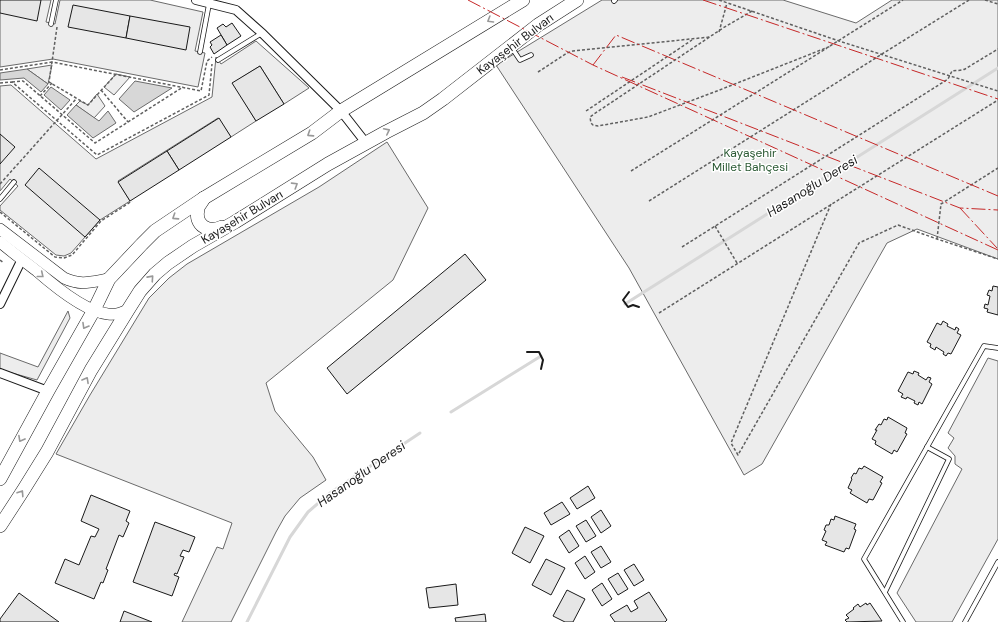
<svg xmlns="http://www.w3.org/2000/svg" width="998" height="622" viewBox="0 0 998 622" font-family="'DM Sans',sans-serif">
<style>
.green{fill:#ededed;stroke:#6a6a6a}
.water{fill:#d7d7d7;stroke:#6a6a6a}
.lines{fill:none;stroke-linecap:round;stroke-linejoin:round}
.stream{stroke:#d7d7d7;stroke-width:3}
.building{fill:#e6e6e6;stroke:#1a1a1a}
.service-casing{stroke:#1a1a1a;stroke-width:5.5}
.minor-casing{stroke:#1a1a1a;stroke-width:10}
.tertiary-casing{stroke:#1a1a1a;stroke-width:12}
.primary-casing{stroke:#1a1a1a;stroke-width:14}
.path{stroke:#5f5f5f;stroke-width:1.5;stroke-dasharray:3 2;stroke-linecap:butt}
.service{stroke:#fff;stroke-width:4}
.minor{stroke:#fff;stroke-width:8}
.tertiary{stroke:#fff;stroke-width:11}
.primary{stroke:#fff;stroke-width:13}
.wall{stroke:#1a1a1a;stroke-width:2}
.power{stroke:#c62828;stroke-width:1;stroke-dasharray:14 3 2 3;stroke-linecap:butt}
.oneway{stroke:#989898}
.labels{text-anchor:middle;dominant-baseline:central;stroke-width:3;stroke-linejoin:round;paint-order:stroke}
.street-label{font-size:12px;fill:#1a1a1a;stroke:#fff}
.park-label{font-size:12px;fill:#2b5a34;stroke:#fff}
.water-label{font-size:13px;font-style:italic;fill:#1a1a1a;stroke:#fff}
</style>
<rect width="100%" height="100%" fill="#fff"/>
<!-- green -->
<g class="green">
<path d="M0,0H51L46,22L55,24L60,0H150L203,12L195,51L205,53L198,87L53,59L0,67Z"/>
<path d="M602,0H783L856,23L892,0H998V259L917,229L887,243L879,257L762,464L744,475L629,268L496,65Z"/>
<path d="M256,41L309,88L284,104L260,66L233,83L256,121L231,137L218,118L118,181L130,201L100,220L71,253L64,256L56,255L0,210V206L18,186L10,179L0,191V86L11,85L96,159L212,97L216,57L221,64Z"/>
<path d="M52,65L48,84L27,69Z"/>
<path d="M116,74L130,77L114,95L104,87Z"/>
<path d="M97,94L105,106L94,118L76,105L80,101L88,105Z"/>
<path d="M387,142L428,208L393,280L266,383L275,411L313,457L326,480L300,498L285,516L276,532L231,622H182L217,547L223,549L232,523L56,454L90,395L149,298L169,278L187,264L319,187Z"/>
<path d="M68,311L70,318L37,380L5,371L0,368V353L38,367Z"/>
<path d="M988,358L998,361V539L952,622H916L897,593L962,469L955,464V456L948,448L954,438L948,433Z"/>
</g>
<!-- water -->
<g class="water">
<path d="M27,69L48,84L41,92L24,78L0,80V73Z"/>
<path d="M135,81L172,88L134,112L119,99Z"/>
<path d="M51,87L70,100L61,110L44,95Z"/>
<path d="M76,105L99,121L108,111L116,123L93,138L67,115Z"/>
</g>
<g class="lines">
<!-- stream -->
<g class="stream">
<path d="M625,304L998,68"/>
<path d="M451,412L541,356"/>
<path d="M247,622L290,537L308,512L330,493L420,433"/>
</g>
</g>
<!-- building -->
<g class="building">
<path d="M0,0H41L37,21L0,13Z"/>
<path d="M73,5L130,16L126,38L68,27Z"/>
<path d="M130,16L190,27L186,50L126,38Z"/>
<path d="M232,23L241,36L227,45L217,28L223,24L226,27Z"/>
<path d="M221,35L227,45L214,54L210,47L212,45L210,42Z"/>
<path d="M260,66L284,104L256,121L232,83Z"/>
<path d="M219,118L231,137L179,170L167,151Z"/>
<path d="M0,134L15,147L0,164Z"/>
<path d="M167,151L179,170L130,201L118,182Z"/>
<path d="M39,168L100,220L85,237L25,185Z"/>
<path d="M465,254L486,280L347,394L327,368Z"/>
<path d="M993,286L998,287V315L987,312L988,309L984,308L985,304L988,305L990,296L987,295L989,290L992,291Z"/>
<path d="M943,321L948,324L947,326L955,330L956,327L959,329L957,333L961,335L951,354L948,353L946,356L943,354L944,352L936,347L935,350L930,347L931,344L927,342L937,323L941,325Z"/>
<path d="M914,371L919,373L918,375L926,380L928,377L931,378L929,382L932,384L922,404L919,402L918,405L914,403L915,401L907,397L906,399L901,397L903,394L898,391L908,372L913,374Z"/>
<path d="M888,417L907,428L905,433L907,434L897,452L894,450L892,454L875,444L876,441L872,439L877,430H875L879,424L881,425L884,419L887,420Z"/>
<path d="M864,466L883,477L880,482L882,483L873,500L869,499L867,503L850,493L852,490L848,488L852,479L851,478L854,473L856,474L859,468L862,469Z"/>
<path d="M588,486L595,498L577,509L570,498Z"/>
<path d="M91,495L130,511L126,521L129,523L123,537L119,535L106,569L108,570L103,583L101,582L94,599L55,583L65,559L79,565L91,536L95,537L99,529L81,521Z"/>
<path d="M562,502L570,514L551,525L544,513Z"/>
<path d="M601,510L611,526L601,533L591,517Z"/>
<path d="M835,516L856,524L854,529L856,530L849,549L846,548L844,552L825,545L827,542L822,540L826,531L824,530L826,525H829L831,519L834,520Z"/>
<path d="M586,520L596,536L586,542L576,526Z"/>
<path d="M155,522L195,537L189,552L183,550L180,556L184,557L177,574L175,573L174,575L179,577L172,596L133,582Z"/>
<path d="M525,527L544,536L530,563L512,553Z"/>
<path d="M569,530L579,546L569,553L559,537Z"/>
<path d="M601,546L611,562L601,568L591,552Z"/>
<path d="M585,556L595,572L585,579L575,563Z"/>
<path d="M546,559L565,568L551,595L532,585Z"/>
<path d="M634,564L644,580L634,586L624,570Z"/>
<path d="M618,573L628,589L618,595L608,579Z"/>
<path d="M602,583L612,599L602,606L592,590Z"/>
<path d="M456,584L458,605L429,608L426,588Z"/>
<path d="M567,590L585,599L573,622H565L553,616Z"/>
<path d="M649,592L667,620L665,622H615L610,615L627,605L631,612L638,608L634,601Z"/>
<path d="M19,593L59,622H0V619Z"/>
<path d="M866,603L867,605L870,603L882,621L847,622L845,620L849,618L846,615L854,609L853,608L858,604L860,607Z"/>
<path d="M124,611L152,622H120Z"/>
<path d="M485,614L486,622H456L455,618Z"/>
</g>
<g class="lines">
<defs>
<g id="service">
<path d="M614,1L615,0"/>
<path d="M51,24L56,0"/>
<path d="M512,48L520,60L531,55"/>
<path d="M200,52L209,4"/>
<path d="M218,60L262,33"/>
<path d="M0,199L14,182"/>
<path d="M885,592L949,459L927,447"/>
<path d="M903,622L864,559L984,346L998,348"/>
<path d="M965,622L998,562"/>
</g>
<g id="minor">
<path d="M196,0L236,10L263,34L341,111L366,143"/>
<path d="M0,304L22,259"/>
<path d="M0,373L48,391"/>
</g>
<g id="tertiary">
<path d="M0,229L64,278C81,286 91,282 109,279"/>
<path d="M0,242C12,252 24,261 37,271C53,285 86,312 108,314C116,315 121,313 128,310"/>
</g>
<g id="primary">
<path d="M204,198C202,202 198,206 198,209C194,226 209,233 222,227"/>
<path d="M0,479L48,391L94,310L109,279L142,244L155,231L204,198L312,133L341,111L523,0"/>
<path d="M0,526L24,489L47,452L91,370L128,310L140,291L155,274L168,263L193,246L235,222L328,164L386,132L423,113L443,99L538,25L577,0"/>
</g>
</defs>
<!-- service casing -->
<use href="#service" class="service-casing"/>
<!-- minor casing -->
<use href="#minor" class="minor-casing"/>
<!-- tertiary casing -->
<use href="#tertiary" class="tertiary-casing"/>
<!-- primary casing -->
<use href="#primary" class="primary-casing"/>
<!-- path -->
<g class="path">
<path d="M719,0L839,41L998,91"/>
<path d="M985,0L998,4"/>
<path d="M752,11L723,28L594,114L590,117L591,123L593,125L598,126L648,117L717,91L831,46"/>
<path d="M719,32L727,3"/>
<path d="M830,46L903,0"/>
<path d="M0,70L52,62L57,27"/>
<path d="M538,72L567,53L573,51L710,37"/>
<path d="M116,74L88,105L49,82L52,62L201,91L207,61L212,57"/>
<path d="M12,82L23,81L95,143L183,87"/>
<path d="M0,83L12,82L97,155L209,95L212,64"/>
<path d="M101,90L128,122"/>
<path d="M40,96L52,83"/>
<path d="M586,111L692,40"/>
<path d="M631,171L827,48"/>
<path d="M0,184L76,99"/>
<path d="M649,201L882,54L969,0"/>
<path d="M831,204L731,443L738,455L859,243L898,225L937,239L998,259"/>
<path d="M0,212L55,257L64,258L72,255L101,221L132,201"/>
<path d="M715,226L737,263"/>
<path d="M937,239L941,204L998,168"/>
<path d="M682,247L945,81L948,79L952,71C956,70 961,71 965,69L998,49"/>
<path d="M0,260L4,263"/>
<path d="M659,313L824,209L998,100"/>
</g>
<!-- service -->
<use href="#service" class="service"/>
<!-- minor -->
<use href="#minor" class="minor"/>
<!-- tertiary -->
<use href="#tertiary" class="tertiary"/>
<!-- primary -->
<use href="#primary" class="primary"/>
<!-- wall -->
<g class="wall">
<path d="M629,292L623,300L628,307L633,305L639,307"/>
<path d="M527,352H539L543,360L541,369"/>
</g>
<!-- power -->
<g class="power">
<path d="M468,0L593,65L998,250"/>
<path d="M703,0L998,99"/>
<path d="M593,65L616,35L998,196"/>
<path d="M622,77L960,208L998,210"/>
<path d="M960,208L997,248"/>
</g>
</g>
<!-- one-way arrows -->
<defs><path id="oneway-chevron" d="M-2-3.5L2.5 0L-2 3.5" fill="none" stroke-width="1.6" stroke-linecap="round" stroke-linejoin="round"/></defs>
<g class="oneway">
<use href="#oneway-chevron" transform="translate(490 20) rotate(149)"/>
<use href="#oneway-chevron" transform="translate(387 131) rotate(-27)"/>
<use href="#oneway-chevron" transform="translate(310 134) rotate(147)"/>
<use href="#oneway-chevron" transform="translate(295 185) rotate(-32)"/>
<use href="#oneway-chevron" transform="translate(175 217) rotate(147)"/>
<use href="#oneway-chevron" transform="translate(41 275) rotate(39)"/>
<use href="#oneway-chevron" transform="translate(151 278) rotate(-48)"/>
<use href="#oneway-chevron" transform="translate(85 326) rotate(120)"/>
<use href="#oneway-chevron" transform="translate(86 380) rotate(-61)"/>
<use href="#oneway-chevron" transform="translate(21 439) rotate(119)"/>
<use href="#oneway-chevron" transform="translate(21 493) rotate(-57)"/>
</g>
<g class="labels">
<!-- street labels -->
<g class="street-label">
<text transform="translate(515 44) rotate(-37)">Kayaşehir Bulvarı</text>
<text transform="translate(242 217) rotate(-31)">Kayaşehir Bulvarı</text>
</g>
<!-- park labels -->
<g class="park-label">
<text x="750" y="153">Kayaşehir<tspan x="750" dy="14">Millet Bahçesi</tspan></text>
</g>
<!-- water labels -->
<g class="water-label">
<text transform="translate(812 186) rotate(-32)">Hasanoğlu Deresi</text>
<text transform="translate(361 474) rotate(-35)">Hasanoğlu Deresi</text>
</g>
</g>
</svg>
